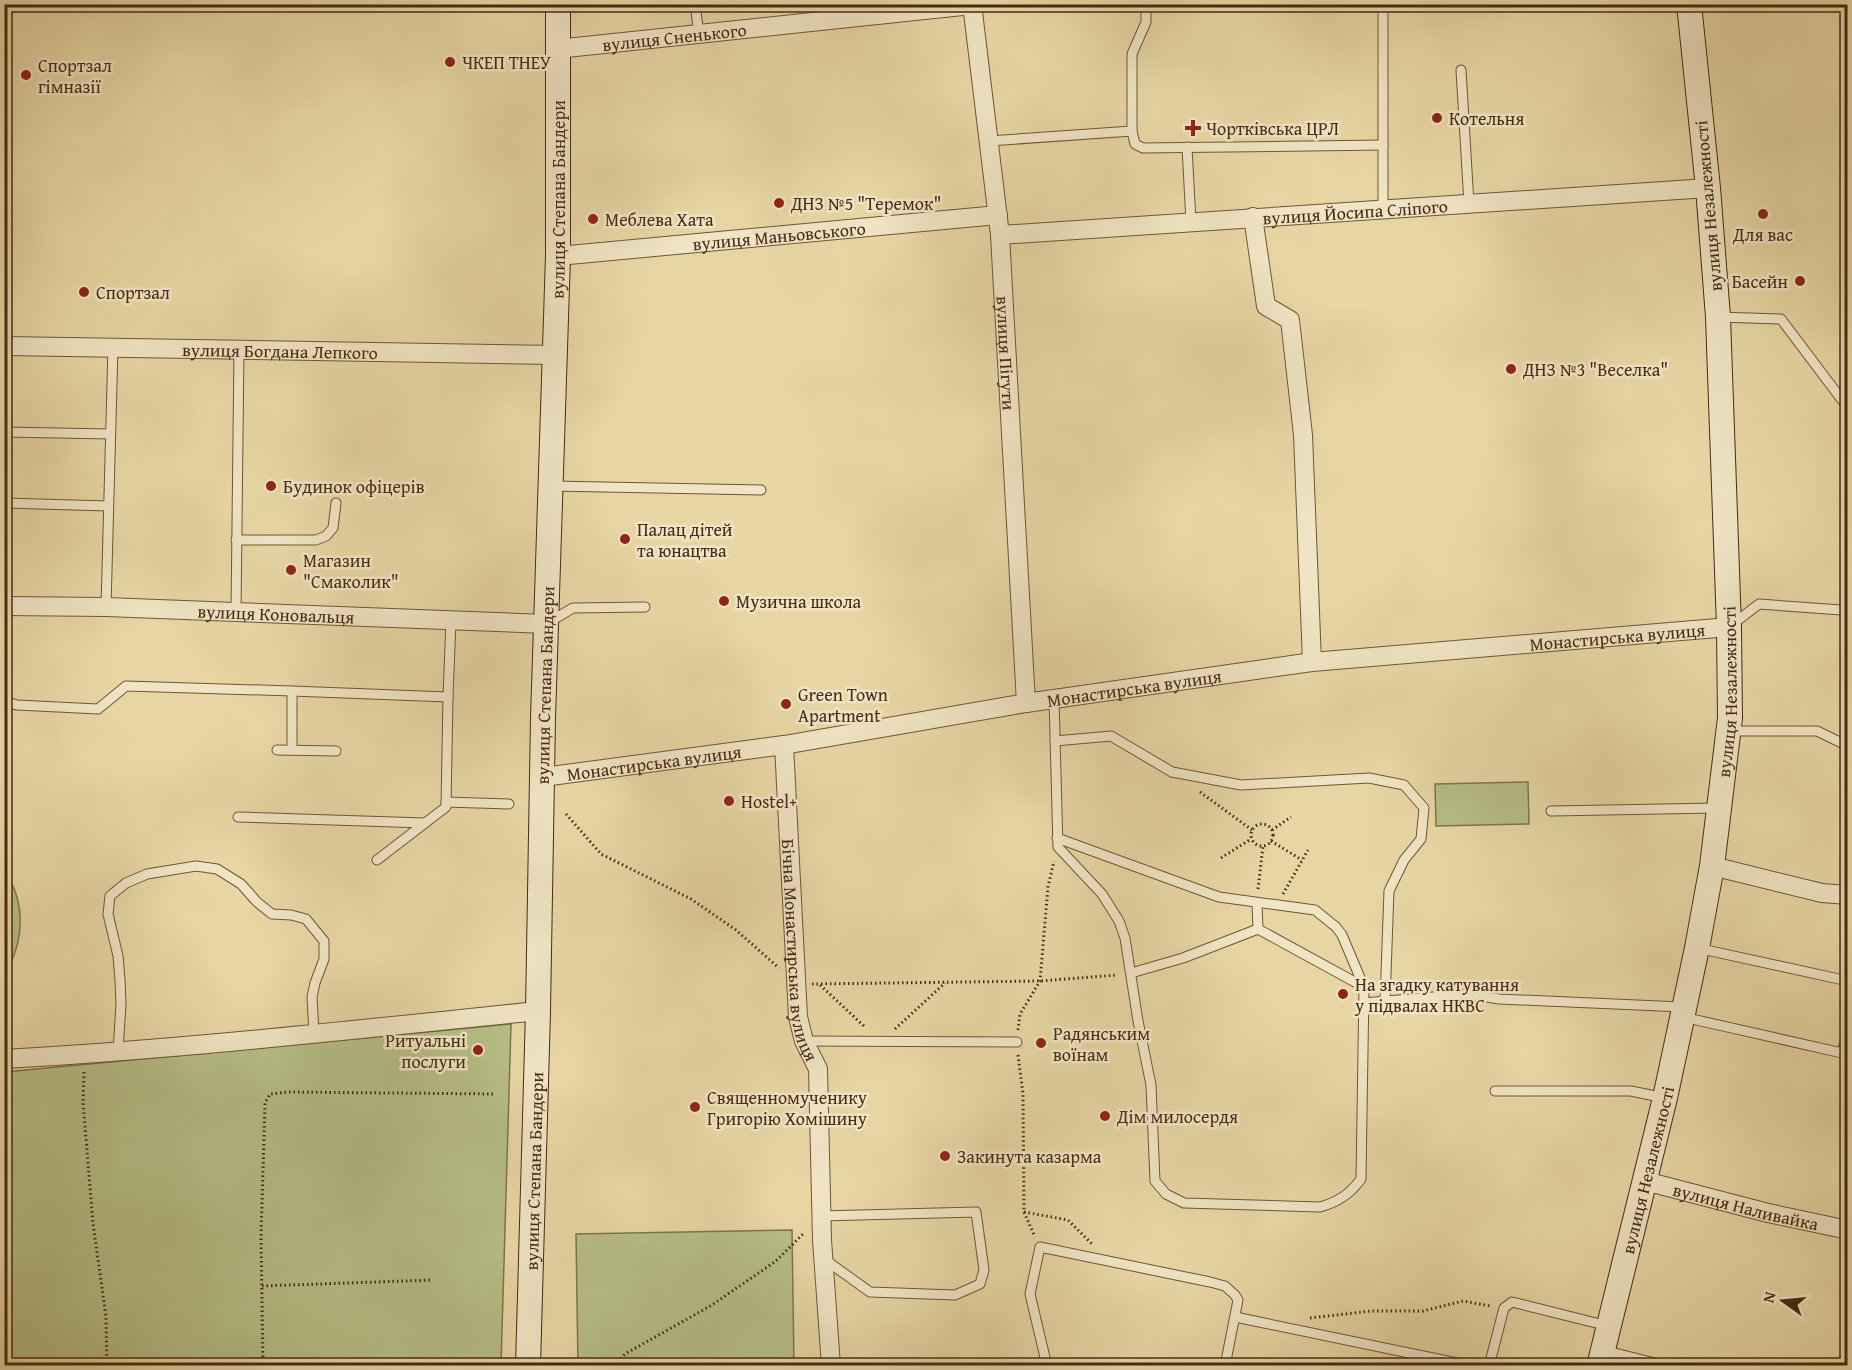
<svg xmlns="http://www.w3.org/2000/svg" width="1852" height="1370" viewBox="0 0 1852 1370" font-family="'Gentium Book Plus',serif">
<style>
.green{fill:#b6be86;stroke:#7e744d;stroke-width:1.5}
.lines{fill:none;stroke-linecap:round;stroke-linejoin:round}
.lane-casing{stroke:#6f5538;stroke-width:11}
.street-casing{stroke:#6f5538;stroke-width:20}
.secondary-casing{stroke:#472a14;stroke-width:26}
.path{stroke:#472a14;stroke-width:3;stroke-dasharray:1.5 3;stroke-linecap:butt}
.lane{stroke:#efe4c4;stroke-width:9}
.street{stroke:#efe4c4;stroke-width:18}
.secondary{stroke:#efe4c4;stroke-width:24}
.poi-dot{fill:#8f2418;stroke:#efe4c4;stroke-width:2}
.labels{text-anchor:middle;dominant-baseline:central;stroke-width:5;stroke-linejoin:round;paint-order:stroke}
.street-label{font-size:18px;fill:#472a14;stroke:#efe4c4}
.poi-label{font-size:18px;fill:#472a14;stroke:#efe4c4;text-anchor:start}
</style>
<rect width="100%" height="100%" fill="#e7d6a4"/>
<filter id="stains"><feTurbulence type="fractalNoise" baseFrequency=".00333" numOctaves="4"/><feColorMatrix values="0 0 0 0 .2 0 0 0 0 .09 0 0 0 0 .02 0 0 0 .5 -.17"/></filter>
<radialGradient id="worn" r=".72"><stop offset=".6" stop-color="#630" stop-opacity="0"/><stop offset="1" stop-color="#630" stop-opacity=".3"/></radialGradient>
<!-- green -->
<g class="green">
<path d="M1528,782L1529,824L1436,826L1435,784Z"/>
<path d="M5,874C8,879 13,885 15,891C25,918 20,950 5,973Z"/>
<path d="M511,1024L501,1365L5,1366V1072Z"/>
<path d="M792,1230L794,1364L578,1365L576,1234Z"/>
</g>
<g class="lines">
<defs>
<g id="lane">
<path d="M695,4L699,34"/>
<path d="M1383,4V210"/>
<path d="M1461,70L1469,204"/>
<path d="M1132,131V54L1146,22V4"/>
<path d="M989,141L1132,131L1135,144L1143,148L1383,145"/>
<path d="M1187,147L1191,222"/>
<path d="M1718,317L1781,319L1845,404H1848"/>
<path d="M4,432L110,434"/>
<path d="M551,486L761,490"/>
<path d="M4,503L108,506"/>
<path d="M236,540H316L326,536L333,528L336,503"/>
<path d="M106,607L113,347"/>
<path d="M236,612L239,349"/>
<path d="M549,622L573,608L645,607"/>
<path d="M1733,624L1759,604L1841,610L1848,616"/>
<path d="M1054,699L1058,847L1102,894L1119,921L1125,938L1138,1021L1151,1085L1155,1181L1166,1194L1184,1203L1320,1207C1338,1202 1350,1194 1361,1179L1364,987L1342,935L1336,927L1315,910L1219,897L1057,838"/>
<path d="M4,701L17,705L98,709L126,686L292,691"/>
<path d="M1730,731H1817L1848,746"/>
<path d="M1055,741L1111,736L1172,772L1241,785L1369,778L1404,785L1424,808L1421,839L1404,860L1389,891L1385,1001"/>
<path d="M277,750L336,751"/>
<path d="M292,750V691L448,697L451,620"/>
<path d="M446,802L509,804"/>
<path d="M1551,811L1717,808"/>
<path d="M238,817L425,823"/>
<path d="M377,860L446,807L448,697"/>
<path d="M1258,929L1364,987"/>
<path d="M1697,948L1848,981"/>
<path d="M1131,973L1183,958L1258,929L1257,903"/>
<path d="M1363,1003L1468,994L1499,999L1682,1007"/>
<path d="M1683,1017L1842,1053L1848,1031"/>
<path d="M804,1041L1017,1042"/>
<path d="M118,1051L121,1004L120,980L118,956L108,914L110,896L126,883L147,874L196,866L217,869L241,884L257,902L272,914L291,915L306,919L324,941V959L315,983L312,997L314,1034"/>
<path d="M1495,1091H1631L1665,1098"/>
<path d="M821,1216L976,1212L984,1270L980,1284L955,1295L870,1292L824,1259"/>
<path d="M1235,1317L1462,1364V1366"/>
<path d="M1603,1350L1667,1366"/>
<path d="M1047,1366L1030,1294L1040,1247L1210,1282L1225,1286L1235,1295L1238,1300L1225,1366"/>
<path d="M1489,1366L1504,1308L1512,1302L1608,1326"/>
</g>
<g id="street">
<path id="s1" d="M972,4L1000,235L1026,703"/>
<path id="s2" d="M557,49L972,5"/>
<path d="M1253,217L1266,306L1290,320L1303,435L1312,662"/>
<path id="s3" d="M1000,235L1708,188"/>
<path id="s4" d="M558,256L998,215"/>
<path id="s5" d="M4,346L555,355"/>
<path id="s6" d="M4,606L106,607L546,624"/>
<path id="s7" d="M784,745L798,1017L804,1041L818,1069L822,1240L831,1366"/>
<path id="s8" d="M543,777L784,745L1026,703L1312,662L1729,627"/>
<path d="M1712,866L1822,893L1848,895"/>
<path d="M4,1059C183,1049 361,1029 538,1011"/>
<path id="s9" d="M1645,1181L1768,1213L1848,1230"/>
</g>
<g id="secondary">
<path id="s10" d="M528,1366L538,1011L543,718L558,256V4"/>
<path id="s11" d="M1599,1366L1665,1098L1697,948L1712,866L1730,718L1729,627L1718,317L1708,188L1689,4"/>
</g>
</defs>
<!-- lane casing -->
<use href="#lane" class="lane-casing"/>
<!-- street casing -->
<use href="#street" class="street-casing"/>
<!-- secondary casing -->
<use href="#secondary" class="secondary-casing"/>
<!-- path -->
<g class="path">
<path d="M1200,792L1252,830"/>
<path d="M566,814L601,854L691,899L736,930L779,968"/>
<circle cx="1262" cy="835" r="11"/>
<path d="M1272,830L1291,817"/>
<path d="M1271,841L1302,860"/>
<path d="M1221,858L1251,839"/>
<path d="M1258,889L1263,846"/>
<path d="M1283,894L1308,850"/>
<path d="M812,984L1040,981L1117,975"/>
<path d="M820,985L865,1027"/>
<path d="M895,1029L945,983"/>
<path d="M1018,1030L1020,1014L1040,981L1048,887L1054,861"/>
<path d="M1018,1055L1023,1094L1024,1212L1035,1237"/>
<path d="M84,1072L83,1102L93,1224L106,1316L107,1366"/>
<path d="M1024,1212L1068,1220L1092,1244"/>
<path d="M262,1286L433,1280"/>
<path d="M1310,1318L1371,1311H1423L1463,1301L1490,1306"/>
<path d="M263,1366L261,1236L265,1103L270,1094L289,1092L493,1094"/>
<path d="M615,1366L625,1354L712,1305L776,1261L804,1233"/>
</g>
<!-- lane -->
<use href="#lane" class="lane"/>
<!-- street -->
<use href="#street" class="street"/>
<!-- secondary -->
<use href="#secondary" class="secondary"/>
</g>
<!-- markers -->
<g class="poi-dot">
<circle cx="450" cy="62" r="6"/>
<circle cx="26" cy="75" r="6"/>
<circle cx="1437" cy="118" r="6"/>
<path d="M1190 119h6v6h6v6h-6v6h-6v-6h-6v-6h6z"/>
<circle cx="779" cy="203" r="6"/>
<circle cx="1763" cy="214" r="6"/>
<circle cx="593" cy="219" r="6"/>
<circle cx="1800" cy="281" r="6"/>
<circle cx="84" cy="292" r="6"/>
<circle cx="1511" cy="369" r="6"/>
<circle cx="271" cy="486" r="6"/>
<circle cx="625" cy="539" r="6"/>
<circle cx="291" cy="570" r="6"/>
<circle cx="724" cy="601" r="6"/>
<circle cx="786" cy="704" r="6"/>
<circle cx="729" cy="801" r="6"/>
<circle cx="1343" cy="994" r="6"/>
<circle cx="1041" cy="1043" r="6"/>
<circle cx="478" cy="1050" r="6"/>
<circle cx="695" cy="1107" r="6"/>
<circle cx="1105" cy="1116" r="6"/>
<circle cx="945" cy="1156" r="6"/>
</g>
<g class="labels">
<!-- street labels -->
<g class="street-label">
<text stroke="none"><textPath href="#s2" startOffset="118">вулиця Сненького</textPath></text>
<text stroke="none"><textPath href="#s10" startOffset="1167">вулиця Степана Бандери</textPath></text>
<text transform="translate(1708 206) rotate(-95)">вулиця Незалежності</text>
<text stroke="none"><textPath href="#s3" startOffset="356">вулиця Йосипа Сліпого</textPath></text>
<text stroke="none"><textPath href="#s4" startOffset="222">вулиця Маньовського</textPath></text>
<text stroke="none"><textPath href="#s5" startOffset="276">вулиця Богдана Лепкого</textPath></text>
<text stroke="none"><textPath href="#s1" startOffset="351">вулиця Пігути</textPath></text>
<text stroke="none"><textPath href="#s6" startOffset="272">вулиця Коновальця</textPath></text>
<text stroke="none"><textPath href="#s8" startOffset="1084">Монастирська вулиця</textPath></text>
<text stroke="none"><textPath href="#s10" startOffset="681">вулиця Степана Бандери</textPath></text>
<text stroke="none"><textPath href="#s8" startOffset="598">Монастирська вулиця</textPath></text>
<text stroke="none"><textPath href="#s11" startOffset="688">вулиця Незалежності</textPath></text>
<text stroke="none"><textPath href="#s8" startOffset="112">Монастирська вулиця</textPath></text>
<text stroke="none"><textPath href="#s7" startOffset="206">Бічна Монастирська вулиця</textPath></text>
<text stroke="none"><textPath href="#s11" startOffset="202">вулиця Незалежності</textPath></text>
<text stroke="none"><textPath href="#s10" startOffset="195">вулиця Степана Бандери</textPath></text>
<text stroke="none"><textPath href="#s9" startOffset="104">вулиця Наливайка</textPath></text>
</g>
<!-- poi labels -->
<g class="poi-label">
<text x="462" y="62">ЧКЕП ТНЕУ</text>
<text x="38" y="65">Спортзал<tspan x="38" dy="21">гімназії</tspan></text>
<text x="1449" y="118">Котельня</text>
<text x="1206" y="128">Чортківська ЦРЛ</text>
<text x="791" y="203">ДНЗ №5 "Теремок"</text>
<text x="605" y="219">Меблева Хата</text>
<text x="1763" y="234" text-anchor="middle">Для вас</text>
<text x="1788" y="281" text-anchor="end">Басейн</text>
<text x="96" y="292">Спортзал</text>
<text x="1523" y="369">ДНЗ №3 "Веселка"</text>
<text x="283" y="486">Будинок офіцерів</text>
<text x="637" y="529">Палац дітей<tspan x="637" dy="21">та юнацтва</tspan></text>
<text x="303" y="560">Магазин<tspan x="303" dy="21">"Смаколик"</tspan></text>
<text x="736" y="601">Музична школа</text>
<text x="798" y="694">Green Town<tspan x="798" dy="21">Apartment</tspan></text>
<text x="741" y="801">Hostel+</text>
<text x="1355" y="984">На згадку катування<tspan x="1355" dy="21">у підвалах НКВС</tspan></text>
<text x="1053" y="1033">Радянським<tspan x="1053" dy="21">воїнам</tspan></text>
<text x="466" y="1040" text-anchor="end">Ритуальні<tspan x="466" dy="21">послуги</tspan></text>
<text x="707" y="1097">Священномученику<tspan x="707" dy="21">Григорію Хомішину</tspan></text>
<text x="1117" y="1116">Дім милосердя</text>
<text x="957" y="1156">Закинута казарма</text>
</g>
</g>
<!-- margin -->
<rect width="1852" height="1370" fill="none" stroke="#e7d6a4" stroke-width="24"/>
<rect x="6" y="6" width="1840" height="1358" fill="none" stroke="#472a14" stroke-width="3"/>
<rect x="12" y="12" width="1828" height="1346" fill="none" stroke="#472a14" stroke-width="1.5"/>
<!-- north arrow -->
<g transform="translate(1783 1301) rotate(285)" stroke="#efe4c4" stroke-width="4.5" paint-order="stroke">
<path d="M0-4.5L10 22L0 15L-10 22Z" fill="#472a14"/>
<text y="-9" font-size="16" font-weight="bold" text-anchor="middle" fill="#472a14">N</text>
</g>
<rect width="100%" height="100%" filter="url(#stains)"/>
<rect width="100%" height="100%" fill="url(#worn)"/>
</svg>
